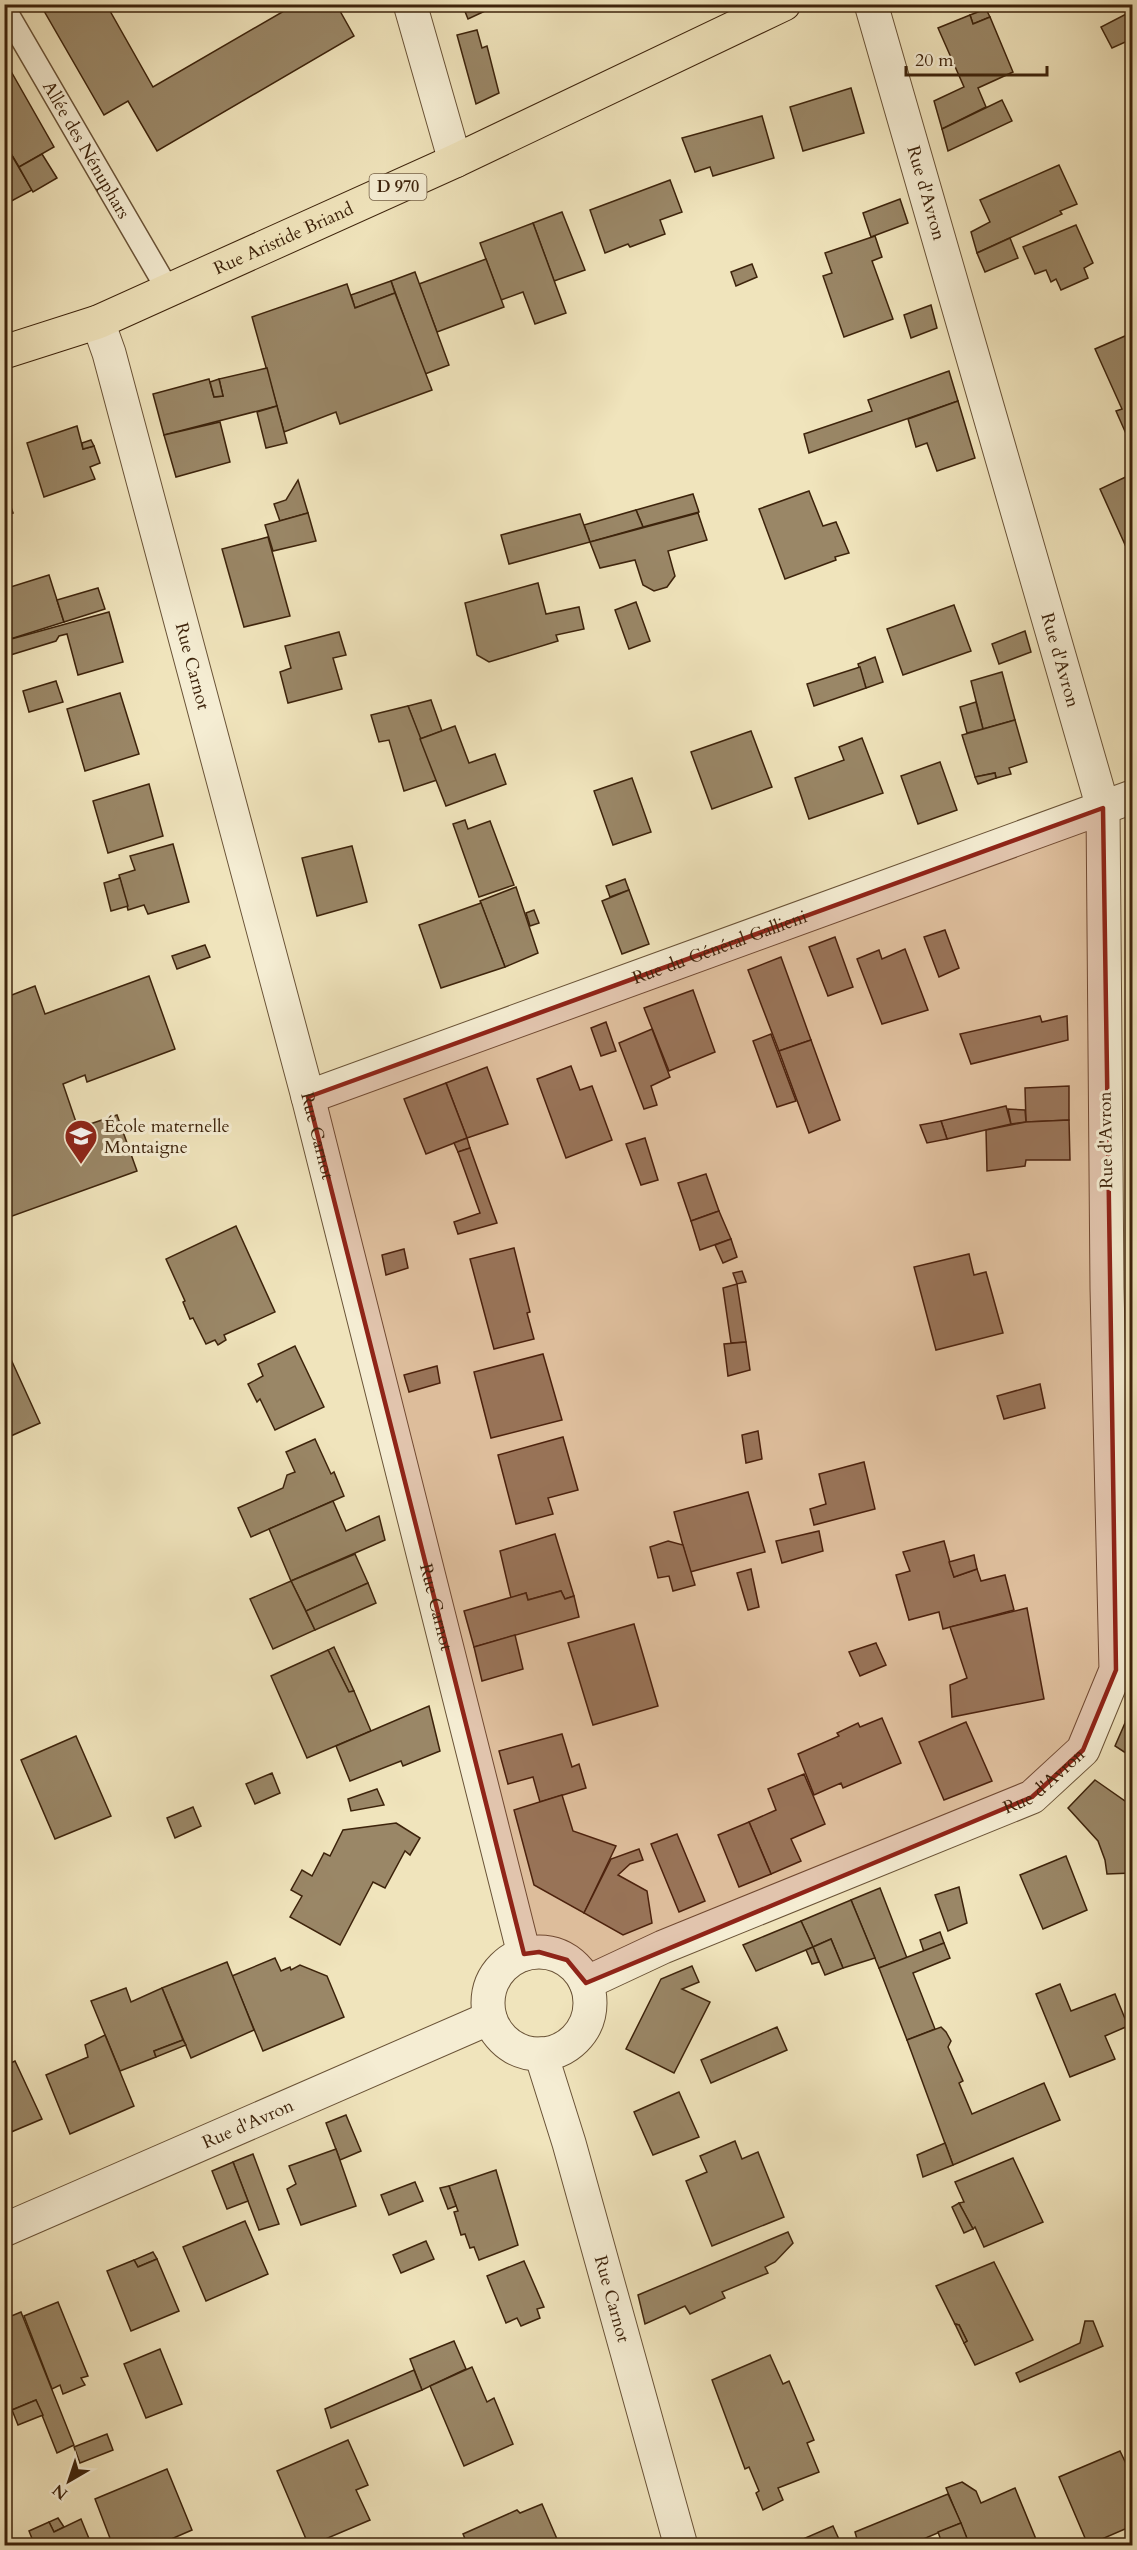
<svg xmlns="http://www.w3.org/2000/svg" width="1137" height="2550" viewBox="0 0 1137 2550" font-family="Cardo,serif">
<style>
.building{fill:#9a8767;stroke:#3d230b;stroke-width:1.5}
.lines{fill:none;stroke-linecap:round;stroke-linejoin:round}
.service-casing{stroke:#6a5337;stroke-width:25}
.minor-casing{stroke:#6a5337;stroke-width:35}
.primary-casing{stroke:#3d230b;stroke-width:35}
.service{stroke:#f5edd3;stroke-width:22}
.minor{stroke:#f5edd3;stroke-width:33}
.primary{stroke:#f0e4bc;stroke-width:33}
.marked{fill:#8f2418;fill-opacity:0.2;stroke:#8f2418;stroke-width:4.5;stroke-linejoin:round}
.labels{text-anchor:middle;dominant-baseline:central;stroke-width:6;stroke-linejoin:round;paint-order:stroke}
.shield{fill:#f5edd3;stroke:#746047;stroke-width:1.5}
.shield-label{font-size:16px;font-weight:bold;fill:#3d230b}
.street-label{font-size:18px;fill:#3d230b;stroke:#f5edd3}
.poi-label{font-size:18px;fill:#3d230b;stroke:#f5edd3;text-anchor:start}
</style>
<rect width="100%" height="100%" fill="#f0e4bc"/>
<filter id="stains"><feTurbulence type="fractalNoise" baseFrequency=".00333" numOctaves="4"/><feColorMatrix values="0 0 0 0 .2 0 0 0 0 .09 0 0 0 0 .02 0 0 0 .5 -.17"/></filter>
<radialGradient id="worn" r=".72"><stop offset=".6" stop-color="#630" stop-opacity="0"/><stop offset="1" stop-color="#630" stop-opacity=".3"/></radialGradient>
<!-- building -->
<g class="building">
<path d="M40,4H106L153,87L296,4H336L354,36L157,151L128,101L104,115Z"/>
<path d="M462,4H500L468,19Z"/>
<path d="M986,9L990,17L973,24L970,15Z"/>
<path d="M1132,11V39L1112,48L1101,27Z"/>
<path d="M970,15L973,24L990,17L1013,72L978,88L986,107L942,129L934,101L964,87L938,28Z"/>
<path d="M477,30L482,48L487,46L499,93L476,104L457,35Z"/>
<path d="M4,59L54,147L19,167L4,142Z"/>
<path d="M851,88L864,133L803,151L790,107Z"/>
<path d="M1002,100L1012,121L948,151L942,129Z"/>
<path d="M762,116L774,158L713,176L710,167L695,172L682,138Z"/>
<path d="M4,142L32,190L4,205Z"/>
<path d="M42,154L57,178L33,192L19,167Z"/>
<path d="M1059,165L1077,204L1060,211L1062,214L977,253L971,232L990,222L980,200Z"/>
<path d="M670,180L682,212L660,220L665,234L630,247L628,244L605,253L590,210Z"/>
<path d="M900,199L908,223L871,237L863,213Z"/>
<path d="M562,212L585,270L554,281L533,223Z"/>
<path d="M533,223L566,313L535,324L523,292L501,300L480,243Z"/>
<path d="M1076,225L1093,263L1084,268L1088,278L1061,290L1056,279L1051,282L1046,270L1035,274L1023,247Z"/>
<path d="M875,236L882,257L872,261L893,319L844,337L823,276L832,273L825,253Z"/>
<path d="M1010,238L1018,258L985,272L977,253Z"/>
<path d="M486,259L504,307L437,332L419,284Z"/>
<path d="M752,264L757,277L736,286L731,272Z"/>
<path d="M415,272L449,365L425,374L391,281Z"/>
<path d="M391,281L395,293L355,308L351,295Z"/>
<path d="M347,284L355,308L395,293L432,390L340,424L336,412L284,432L252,317Z"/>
<path d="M931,305L937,328L911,338L904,315Z"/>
<path d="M1132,333V444L1131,445L1116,411L1122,409L1095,349Z"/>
<path d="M267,368L277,406L164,435L153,394L209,379L214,397L223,396L219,379Z"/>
<path d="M949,371L958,401L809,453L804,434L872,411L868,400Z"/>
<path d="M219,379L223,396L214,397L210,382Z"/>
<path d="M958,401L975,458L937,471L927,443L916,447L908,419Z"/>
<path d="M277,406L287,443L266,448L257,412Z"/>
<path d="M220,422L230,462L176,477L164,435Z"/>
<path d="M77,426L83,449L94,446L100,463L90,467L95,479L44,497L27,443Z"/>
<path d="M91,440L94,446L83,449L82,443Z"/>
<path d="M1132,474V557L1131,558L1100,489Z"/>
<path d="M298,480L308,513L280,521L274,504L286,500Z"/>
<path d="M4,487L13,513L4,516Z"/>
<path d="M809,491L823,526L836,522L849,553L835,557L836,560L785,579L759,509Z"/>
<path d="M693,494L699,512L643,527L636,510Z"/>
<path d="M636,510L643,527L590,542L584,525Z"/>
<path d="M308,513L316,541L273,551L265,525Z"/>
<path d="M698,513L707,540L668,551L675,576L667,587L654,591L643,585L635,560L600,568L590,542Z"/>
<path d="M580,514L590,542L509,564L501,535Z"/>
<path d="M268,537L290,616L244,627L222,549Z"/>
<path d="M49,575L64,622L4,641V589Z"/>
<path d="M538,583L546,614L579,607L584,629L556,635L558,641L489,662L477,655L465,603Z"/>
<path d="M98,588L105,609L64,622L57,600Z"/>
<path d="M636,602L650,641L629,649L615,610Z"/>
<path d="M954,605L971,651L903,675L887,629Z"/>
<path d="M109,612L123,662L78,675L67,634L59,636L56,641L4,657V641Z"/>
<path d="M1025,631L1031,652L999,664L992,644Z"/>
<path d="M339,632L346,655L333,658L342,689L288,703L280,672L291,668L285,646Z"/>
<path d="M875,657L883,682L866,688L858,664Z"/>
<path d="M860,667L866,688L814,706L807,684Z"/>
<path d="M1002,672L1015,720L983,729L971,681Z"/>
<path d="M56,681L63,702L29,712L23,691Z"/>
<path d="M120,693L139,754L85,771L67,709Z"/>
<path d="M431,700L442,731L420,739L408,706Z"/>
<path d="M976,702L983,729L967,733L960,707Z"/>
<path d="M408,706L437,780L404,791L389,740L379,742L371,715Z"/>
<path d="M1015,720L1027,762L1009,768L1011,774L996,778L995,773L975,777L962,735Z"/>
<path d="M455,726L469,763L495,754L506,784L446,806L420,739Z"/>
<path d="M751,731L772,787L712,809L691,752Z"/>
<path d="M862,738L883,793L809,819L795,778L844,760L839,747Z"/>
<path d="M940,762L957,810L918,824L901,776Z"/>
<path d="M995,773L996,778L978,784L975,777Z"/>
<path d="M632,778L651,832L613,845L594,791Z"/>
<path d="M149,784L163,836L108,853L93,801Z"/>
<path d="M465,820L468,829L490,821L514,885L479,897L453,824Z"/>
<path d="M173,844L189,902L148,914L144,905L128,910L119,875L135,870L130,856Z"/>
<path d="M352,846L367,902L317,916L302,858Z"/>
<path d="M120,878L128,906L111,911L104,883Z"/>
<path d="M625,879L629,890L610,897L606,886Z"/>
<path d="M516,887L538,953L505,967L480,901Z"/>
<path d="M629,890L649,944L622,954L602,901Z"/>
<path d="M481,903L505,967L441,988L419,925Z"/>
<path d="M534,910L539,923L530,926L526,913Z"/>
<path d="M945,930L959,968L939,977L924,937Z"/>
<path d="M835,937L853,987L828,996L809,947Z"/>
<path d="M205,945L210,957L177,969L172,956Z"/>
<path d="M905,949L928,1010L882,1024L857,959L879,950L882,959Z"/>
<path d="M781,957L811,1040L779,1051L748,970Z"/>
<path d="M149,976L175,1049L87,1082L85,1075L63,1084L78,1128L117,1115L137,1171L4,1219V1083L9,1081L4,1069V998L35,986L45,1014Z"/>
<path d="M693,990L715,1052L669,1071L644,1008Z"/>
<path d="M1040,1016L1042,1022L1067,1016L1068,1040L971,1064L960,1034Z"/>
<path d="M606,1022L616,1051L601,1056L591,1028Z"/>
<path d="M652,1029L670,1077L651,1086L657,1105L644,1109L619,1043Z"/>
<path d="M771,1034L796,1101L777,1107L753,1041Z"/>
<path d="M811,1040L840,1120L809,1133L779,1051Z"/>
<path d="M571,1066L580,1090L592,1086L612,1140L566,1158L537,1079Z"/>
<path d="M487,1067L508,1124L467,1138L446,1083Z"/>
<path d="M446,1083L467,1138L426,1154L404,1099Z"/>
<path d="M1069,1086V1120L1026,1122L1025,1088Z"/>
<path d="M1006,1106L1011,1124L947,1139L941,1121Z"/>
<path d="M1008,1109L1025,1110L1026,1122L1011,1124Z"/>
<path d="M1069,1120L1070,1160H1026L1025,1166L987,1171L986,1130L1026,1122Z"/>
<path d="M941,1121L947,1139L927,1143L920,1125Z"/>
<path d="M467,1138L470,1148L458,1152L454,1143Z"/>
<path d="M645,1138L658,1180L641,1185L626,1144Z"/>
<path d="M470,1148L497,1223L458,1234L454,1222L480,1213L458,1152Z"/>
<path d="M706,1174L719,1211L691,1221L678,1183Z"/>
<path d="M719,1211L731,1239L700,1250L691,1221Z"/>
<path d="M236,1226L275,1312L224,1335L226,1340L218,1345L215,1340L206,1344L193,1318L190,1319L183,1302L185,1301L166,1259Z"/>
<path d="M731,1239L737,1257L723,1263L715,1245Z"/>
<path d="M514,1248L530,1312L527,1313L534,1339L494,1349L470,1259Z"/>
<path d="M404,1249L408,1268L386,1275L382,1255Z"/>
<path d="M969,1254L974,1275L986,1272L1003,1333L936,1350L914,1267Z"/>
<path d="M742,1271L746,1282L737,1284L733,1273Z"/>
<path d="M737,1284L746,1342L731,1343L723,1288Z"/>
<path d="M746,1342L750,1370L728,1376L724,1344Z"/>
<path d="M4,1344L40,1423L4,1439Z"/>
<path d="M295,1346L324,1407L275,1430L260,1399L257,1402L248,1384L263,1376L258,1364Z"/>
<path d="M543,1354L562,1420L491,1438L474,1372Z"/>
<path d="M437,1366L440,1383L409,1392L404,1375Z"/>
<path d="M1040,1384L1045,1408L1004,1419L997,1396Z"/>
<path d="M758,1431L762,1459L746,1463L742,1435Z"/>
<path d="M563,1437L578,1490L548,1498L553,1514L516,1524L498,1455Z"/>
<path d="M315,1439L331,1474L334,1472L344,1496L251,1537L238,1508L283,1488L287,1475L295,1472L286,1452Z"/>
<path d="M864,1462L875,1509L814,1525L810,1509L826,1504L819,1474Z"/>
<path d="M748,1492L765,1552L690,1572L674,1512Z"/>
<path d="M333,1501L346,1531L379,1516L385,1540L291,1581L269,1529Z"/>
<path d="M819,1531L823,1551L782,1563L776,1541Z"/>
<path d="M555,1534L574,1596L565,1599L561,1591L528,1600L526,1593L511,1598L500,1551Z"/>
<path d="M668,1541L683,1545L695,1585L673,1591L669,1576L658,1578L650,1547Z"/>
<path d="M944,1541L954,1577L977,1569L981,1581L1005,1575L1014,1610L943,1629L939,1612L909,1620L896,1575L910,1571L903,1552Z"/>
<path d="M355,1554L368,1583L306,1611L291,1581Z"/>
<path d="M974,1555L977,1569L954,1577L949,1562Z"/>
<path d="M751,1569L759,1607L748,1610L737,1573Z"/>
<path d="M291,1581L315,1630L273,1649L250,1599Z"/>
<path d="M368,1583L376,1603L315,1630L306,1611Z"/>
<path d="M561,1591L565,1599L574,1596L579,1617L474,1647L464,1611L526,1593L528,1600Z"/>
<path d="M1027,1608L1044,1699L952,1717L950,1685L967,1678L950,1627Z"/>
<path d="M634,1624L658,1706L593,1725L568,1643Z"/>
<path d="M515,1635L523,1669L482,1681L474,1647Z"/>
<path d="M876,1643L886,1665L860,1676L849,1652Z"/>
<path d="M334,1647L354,1691L349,1692L328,1650Z"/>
<path d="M328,1650L349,1692L354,1691L371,1731L307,1758L271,1676Z"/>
<path d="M1132,1693V1757L1115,1746L1125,1723Z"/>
<path d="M429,1706L440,1751L403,1766L401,1761L350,1781L336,1746Z"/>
<path d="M882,1718L901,1763L843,1788L841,1783L814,1795L798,1754L839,1736L837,1733L858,1723L860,1727Z"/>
<path d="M966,1722L992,1781L944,1800L919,1742Z"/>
<path d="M562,1734L572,1767L579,1764L586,1788L540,1802L533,1777L508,1784L499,1751Z"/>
<path d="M76,1736L111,1816L55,1839L21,1760Z"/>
<path d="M272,1773L280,1793L255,1804L246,1784Z"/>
<path d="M804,1774L825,1824L791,1839L801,1861L771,1874L749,1822L776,1810L768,1789Z"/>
<path d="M1095,1780L1132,1806V1873L1107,1874L1105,1860L1098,1841L1068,1808Z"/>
<path d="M377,1789L384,1805L351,1811L348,1799Z"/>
<path d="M562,1795L573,1831L616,1846L584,1913L534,1885L514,1810Z"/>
<path d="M193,1807L201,1826L175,1838L167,1818Z"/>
<path d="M749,1822L771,1874L739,1887L718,1835Z"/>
<path d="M396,1823L420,1838L410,1855L405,1851L385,1888L373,1882L340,1945L290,1917L302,1896L291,1890L302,1870L312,1876L324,1853L330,1856L343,1830Z"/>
<path d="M677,1834L705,1901L679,1912L651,1844Z"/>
<path d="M639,1849L643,1860L630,1864L618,1875L647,1891L652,1923L623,1935L584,1913L611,1859Z"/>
<path d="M1066,1856L1087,1910L1043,1929L1020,1875Z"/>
<path d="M959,1887L967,1923L948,1931L935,1895Z"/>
<path d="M880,1888L907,1958L879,1968L851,1900Z"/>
<path d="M851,1900L875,1958L843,1968L831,1939L813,1947L801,1921Z"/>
<path d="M801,1921L813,1947L756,1971L743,1945Z"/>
<path d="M940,1932L944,1943L924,1952L920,1940Z"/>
<path d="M831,1939L843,1968L825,1975L813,1947Z"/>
<path d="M944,1943L950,1958L913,1973L935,2029L907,2040L879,1968Z"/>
<path d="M813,1947L819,1962L812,1964L806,1950Z"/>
<path d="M275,1958L281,1971L290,1967L291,1970L300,1965L327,1976L344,2017L263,2051L232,1976Z"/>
<path d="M227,1962L254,2030L191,2058L162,1988Z"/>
<path d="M692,1966L699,1982L682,1989L710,2002L674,2073L626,2049L661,1979Z"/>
<path d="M1060,1984L1071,2011L1115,1994L1128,2026L1105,2036L1115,2059L1070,2077L1036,1994Z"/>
<path d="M126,1988L131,2002L162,1988L183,2040L154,2051L156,2057L120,2071L91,2001Z"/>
<path d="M777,2027L787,2050L711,2083L701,2060Z"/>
<path d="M941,2027L946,2032L951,2041L948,2047L963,2081L959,2083L972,2114L1044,2083L1060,2120L953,2165L907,2040Z"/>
<path d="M105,2035L134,2106L70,2134L46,2075L88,2057L85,2045Z"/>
<path d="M183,2040L186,2045L156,2057L154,2051Z"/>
<path d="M15,2061L42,2119L4,2135V2066Z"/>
<path d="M679,2092L699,2137L653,2155L634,2112Z"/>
<path d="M346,2115L361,2151L340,2160L326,2123Z"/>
<path d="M735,2141L742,2159L758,2152L784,2217L712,2246L686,2181L707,2172L700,2156Z"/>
<path d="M945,2143L953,2165L923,2177L917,2155Z"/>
<path d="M336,2149L356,2206L301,2225L287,2189L296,2184L289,2166Z"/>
<path d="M253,2154L279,2224L259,2230L233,2162Z"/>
<path d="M1013,2158L1043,2222L984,2247L975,2227L973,2229L959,2203L964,2202L955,2182Z"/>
<path d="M233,2162L248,2201L227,2209L212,2171Z"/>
<path d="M496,2170L518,2245L479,2260L474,2247L470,2248L465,2234L461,2235L454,2212L458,2211L449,2186Z"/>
<path d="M415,2182L423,2201L389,2215L381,2195Z"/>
<path d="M449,2186L456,2206L448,2209L440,2188Z"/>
<path d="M959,2203L973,2229L964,2233L952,2207Z"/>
<path d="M245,2221L268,2274L206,2301L183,2247Z"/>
<path d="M788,2232L793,2243L775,2262L765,2267L768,2273L722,2292L725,2298L690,2314L685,2306L645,2324L638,2295Z"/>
<path d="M426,2241L434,2259L401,2273L393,2255Z"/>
<path d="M153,2252L157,2259L138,2267L134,2260Z"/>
<path d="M157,2259L179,2311L131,2331L107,2271L134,2260L138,2267Z"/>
<path d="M524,2261L544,2307L537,2309L540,2318L521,2326L517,2318L506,2323L487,2276Z"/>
<path d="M994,2262L1033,2340L975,2365L964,2343L967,2341L959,2325L955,2324L936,2286Z"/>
<path d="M58,2302L88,2376L81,2378L85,2385L63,2394L60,2385L52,2389L24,2316Z"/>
<path d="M21,2312L74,2445L57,2453L36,2400L12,2410L4,2392V2353L8,2352L4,2344V2319Z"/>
<path d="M1085,2321H1093L1103,2346L1020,2382L1016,2373L1080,2343Z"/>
<path d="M955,2324L959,2325L967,2341L964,2343Z"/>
<path d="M454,2341L466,2369L422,2390L410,2359Z"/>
<path d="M160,2349L182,2404L146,2418L124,2364Z"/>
<path d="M770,2355L783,2384L789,2381L814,2440L807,2443L819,2472L778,2488L783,2500L763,2510L756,2493L759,2491L749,2467L745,2469L712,2380Z"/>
<path d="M472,2367L487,2402L494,2398L513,2444L464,2466L430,2386Z"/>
<path d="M414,2370L422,2390L331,2428L325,2409Z"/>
<path d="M36,2400L43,2415L18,2425L12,2410Z"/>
<path d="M107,2434L113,2450L80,2463L74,2447Z"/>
<path d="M348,2440L368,2485L356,2490L370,2520L309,2546L277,2471Z"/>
<path d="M1120,2451L1131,2474L1132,2473V2526L1088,2545L1059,2477Z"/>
<path d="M167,2469L192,2530L155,2546H113L95,2499Z"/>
<path d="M962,2482L976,2491L981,2503L1015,2488L1038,2544L1034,2546H970L946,2488Z"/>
<path d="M948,2494L961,2523L907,2546H859L855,2532Z"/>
<path d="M542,2504L560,2546H468L463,2534L517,2510L520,2513Z"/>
<path d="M58,2518L64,2527L54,2532L49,2522Z"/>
<path d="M81,2519L92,2546H35L29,2531L49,2522L54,2532Z"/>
<path d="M961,2523L970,2546H943L938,2532Z"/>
<path d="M833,2526L842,2546H787Z"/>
<path d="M919,2541L921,2546H907Z"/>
</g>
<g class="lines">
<defs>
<g id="service">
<path id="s1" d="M4,8L168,290"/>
</g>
<g id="minor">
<path d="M410,4L455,161"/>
<path id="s2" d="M98,322L109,353L308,1097L524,1954"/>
<path id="s3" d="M308,1097L1132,797"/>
<circle cx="539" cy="2003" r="51"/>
<path id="s4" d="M586,1983L663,1947L1032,1797L1083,1750L1116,1670L1107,1288L1103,808L871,4"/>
<path id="s5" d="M541,2054L569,2143L681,2546"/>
<path id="s6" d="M4,2230L490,2018"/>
</g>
<g id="primary">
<path id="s7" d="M4,352L98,322L455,161L784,4"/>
</g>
</defs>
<!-- service casing -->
<use href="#service" class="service-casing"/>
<!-- minor casing -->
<use href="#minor" class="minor-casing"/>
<!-- primary casing -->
<use href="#primary" class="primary-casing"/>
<!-- service -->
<use href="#service" class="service"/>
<!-- minor -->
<use href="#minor" class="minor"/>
<!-- primary -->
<use href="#primary" class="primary"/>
</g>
<!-- marked area -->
<path class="marked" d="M1103,808L1116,1670L1083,1750L1032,1797L586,1983L567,1960L539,1952L524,1954L308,1097Z"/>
<!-- icons -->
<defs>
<symbol id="school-pin" viewBox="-11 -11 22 30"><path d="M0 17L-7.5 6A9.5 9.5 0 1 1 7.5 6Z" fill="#8f2418" stroke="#f5edd3"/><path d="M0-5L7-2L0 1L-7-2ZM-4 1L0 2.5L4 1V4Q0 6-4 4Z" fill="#fff"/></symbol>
</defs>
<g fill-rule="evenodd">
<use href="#school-pin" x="62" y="1117" width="38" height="52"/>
</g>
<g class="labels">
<!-- shield labels -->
<rect class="shield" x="369.5" y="174" width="57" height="26" rx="4.5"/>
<g class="shield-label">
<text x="398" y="187">D 970</text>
</g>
<!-- street labels -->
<g class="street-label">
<text stroke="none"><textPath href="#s1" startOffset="164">Allée des Nénuphars</textPath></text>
<text transform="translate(926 193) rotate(74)">Rue d'Avron</text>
<text stroke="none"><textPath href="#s7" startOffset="302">Rue Aristide Briand</textPath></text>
<text transform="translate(1060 660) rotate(74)">Rue d'Avron</text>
<text stroke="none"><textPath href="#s2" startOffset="357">Rue Carnot</textPath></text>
<text stroke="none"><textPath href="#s3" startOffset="438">Rue du Général Gallieni</textPath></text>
<text stroke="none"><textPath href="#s2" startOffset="843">Rue Carnot</textPath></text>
<text transform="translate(1106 1140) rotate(-91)">Rue d'Avron</text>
<text stroke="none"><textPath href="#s2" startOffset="1329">Rue Carnot</textPath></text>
<text stroke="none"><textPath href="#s4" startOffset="502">Rue d'Avron</textPath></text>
<text stroke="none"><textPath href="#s6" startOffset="266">Rue d'Avron</textPath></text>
<text stroke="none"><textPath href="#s5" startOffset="255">Rue Carnot</textPath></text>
</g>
<!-- poi labels -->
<g class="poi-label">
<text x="104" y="1126">École maternelle<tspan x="104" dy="21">Montaigne</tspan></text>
</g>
</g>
<!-- margin -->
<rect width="1137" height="2550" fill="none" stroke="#f0e4bc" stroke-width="24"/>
<rect x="6" y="6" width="1125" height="2538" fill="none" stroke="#3d230b" stroke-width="3"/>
<rect x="12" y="12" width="1113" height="2526" fill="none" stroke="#3d230b" stroke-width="1.5"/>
<!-- north arrow -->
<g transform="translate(69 2481) rotate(219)" stroke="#f5edd3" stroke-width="4.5" paint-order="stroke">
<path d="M0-4.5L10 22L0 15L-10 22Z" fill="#3d230b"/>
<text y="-9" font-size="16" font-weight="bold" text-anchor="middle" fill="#3d230b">N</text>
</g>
<!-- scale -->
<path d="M906 66v9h141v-9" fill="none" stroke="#3d230b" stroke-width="3"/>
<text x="915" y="66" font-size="18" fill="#3d230b" stroke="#f5edd3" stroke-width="4.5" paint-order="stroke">20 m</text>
<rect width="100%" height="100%" filter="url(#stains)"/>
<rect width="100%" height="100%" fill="url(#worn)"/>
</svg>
